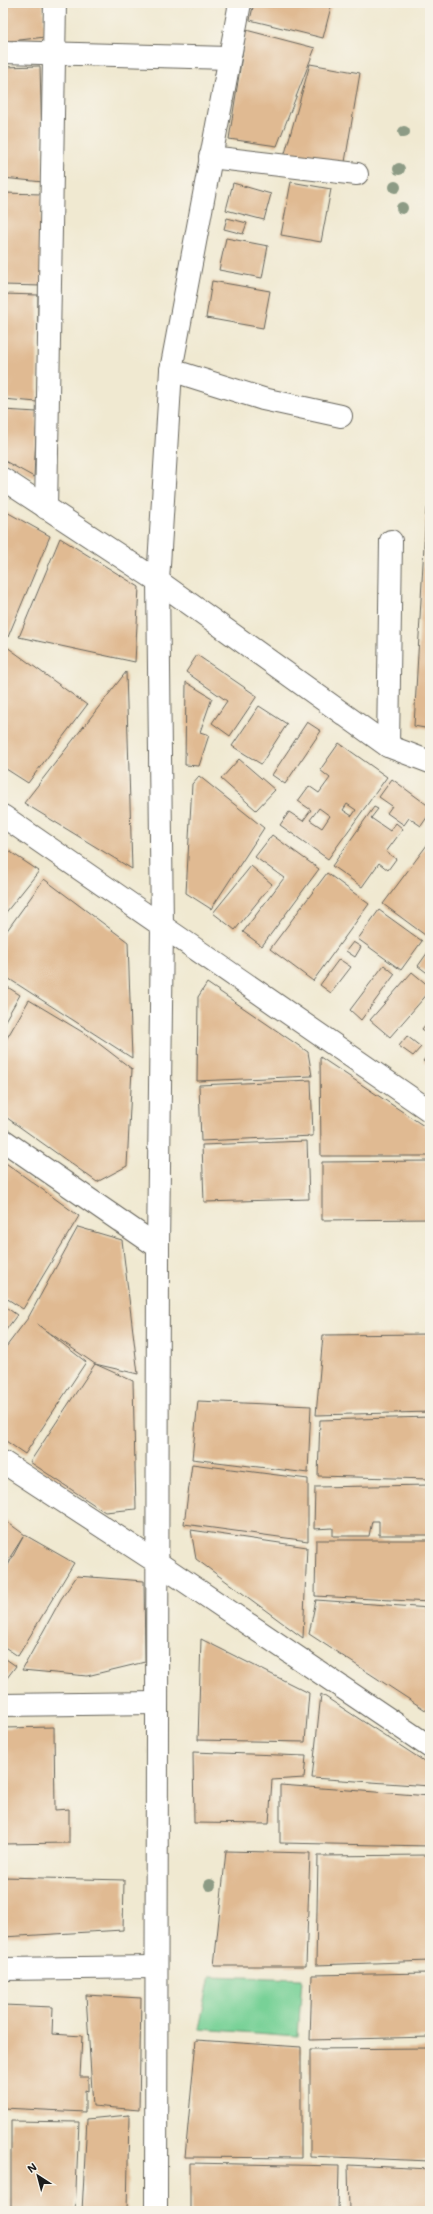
<svg xmlns="http://www.w3.org/2000/svg" width="433" height="2214" viewBox="0 0 433 2214" font-family="Mali,sans-serif">
<style>
.green{fill:#78d197;stroke:#4a765a}
.building{fill:#e0ba92;fill-rule:evenodd}
.lines{fill:none;stroke-linecap:round;stroke-linejoin:round}
.street-casing{stroke:#66645b;stroke-width:24}
.street{stroke:#fff;stroke-width:22}
.tree{fill:#8d9b85}
</style>
<rect width="100%" height="100%" fill="#f7f3e8"/>
<filter id="ink" filterUnits="userSpaceOnUse"><feTurbulence type="fractalNoise" baseFrequency=".025" numOctaves="2"/><feDisplacementMap in="SourceGraphic" scale="8" xChannelSelector="R" yChannelSelector="G"/><feConvolveMatrix kernelMatrix="1 2 1 2 8 2 1 2 1" color-interpolation-filters="sRGB"/></filter>
<filter id="wash" filterUnits="userSpaceOnUse"><feTurbulence type="fractalNoise" baseFrequency=".012" numOctaves="4" result="noise"/><feDisplacementMap in="SourceGraphic" scale="16" xChannelSelector="R" yChannelSelector="G"/><feGaussianBlur stdDeviation="0.9" result="paint"/><feColorMatrix in="noise" values="0 0 0 0 0 0 0 0 0 0 0 0 0 0 0 0 0 1.4 0 .05"/><feComposite in="paint" operator="in"/></filter>
<g filter="url(#wash)">
<rect width="100%" height="100%" fill="#f0e9d1"/>
<!-- green -->
<path class="green" d="M210,1976L302,1979L298,2036L199,2029Z"/>
<g id="blocks">
<!-- building -->
<g class="building">
<path d="M3,3H43L45,37L3,42Z"/>
<path d="M254,3H332L323,38L250,20Z"/>
<path d="M246,30L315,48L277,146L229,139Z"/>
<path d="M310,64L360,73L345,162L284,157Z"/>
<path d="M40,66L43,182L3,178V67Z"/>
<path d="M291,182L331,189L321,242L281,235Z"/>
<path d="M233,183L271,194L264,220L226,210Z"/>
<path d="M3,193L41,194L42,286L3,285Z"/>
<path d="M227,218L247,223L243,234L224,229Z"/>
<path d="M226,238L268,246L262,278L219,270Z"/>
<path d="M212,281L270,291L263,328L206,318Z"/>
<path d="M3,294L38,295L37,402L3,399Z"/>
<path d="M3,410L37,412L34,477L3,460Z"/>
<path d="M426,509H430V729L414,726Z"/>
<path d="M3,510L50,536L8,637L3,633Z"/>
<path d="M60,538L139,587L135,662L19,637Z"/>
<path d="M3,644L87,705L28,783L3,767Z"/>
<path d="M197,655L257,696L230,736L212,723L227,701L186,672Z"/>
<path d="M126,672L132,869L24,803Z"/>
<path d="M186,682L212,698L200,732L209,735L199,766L185,765Z"/>
<path d="M259,706L287,724L261,764L232,746Z"/>
<path d="M307,722L321,731L285,784L272,775Z"/>
<path d="M339,743L387,777L328,859L280,825L289,812L303,821L311,810L298,801L309,786L319,793L330,778L320,770ZM347,804L356,810L352,816L343,810ZM319,808L330,816L322,828L310,820Z"/>
<path d="M239,759L275,790L256,810L221,779Z"/>
<path d="M199,776L264,828L211,909L186,893L192,784Z"/>
<path d="M392,779L430,807V813L421,826L409,818L404,825L387,813L392,806L379,797Z"/>
<path d="M374,807L378,809L371,818L390,831L396,823L403,829L386,852L396,859L388,870L379,863L362,887L332,866Z"/>
<path d="M272,835L319,869L262,946L243,932L284,878L255,857Z"/>
<path d="M430,841V937L429,938L383,904Z"/>
<path d="M3,847L39,871L3,916Z"/>
<path d="M251,866L272,884L235,930L213,913Z"/>
<path d="M327,873L369,904L313,981L270,949Z"/>
<path d="M44,879L128,942L132,1058L3,975V936Z"/>
<path d="M379,910L422,941L401,970L358,939Z"/>
<path d="M353,942L361,947L355,957L346,951Z"/>
<path d="M430,949V975L418,966Z"/>
<path d="M339,959L351,967L331,993L320,985Z"/>
<path d="M384,965L395,974L361,1020L350,1010Z"/>
<path d="M412,972L430,987V991L390,1037L370,1020Z"/>
<path d="M207,983L308,1052L312,1076L197,1081L198,997Z"/>
<path d="M3,984L20,995L3,1024Z"/>
<path d="M29,1000L89,1036L132,1069L127,1166L97,1182L3,1115V1045Z"/>
<path d="M430,1019V1035L422,1029Z"/>
<path d="M407,1036L421,1047L413,1056L399,1046Z"/>
<path d="M430,1052V1066L423,1061Z"/>
<path d="M320,1057L430,1130V1156H321Z"/>
<path d="M311,1080L313,1136L201,1141L199,1085Z"/>
<path d="M307,1141L309,1199L204,1202L202,1145Z"/>
<path d="M3,1161L79,1216L23,1309L3,1296Z"/>
<path d="M430,1161V1219L322,1220V1162Z"/>
<path d="M78,1227L122,1240L138,1374L95,1364L133,1381L136,1509L105,1512L30,1462L95,1364L37,1324L86,1362L25,1454L3,1439V1351L28,1318Z"/>
<path d="M3,1305L17,1315L3,1334Z"/>
<path d="M430,1334V1412L316,1415L323,1335Z"/>
<path d="M198,1401L311,1406L308,1473L192,1459Z"/>
<path d="M430,1417V1479L318,1476L320,1420Z"/>
<path d="M192,1464L308,1479V1541L184,1524Z"/>
<path d="M430,1485V1535H379V1521H372L369,1536H333V1528L314,1529L315,1487Z"/>
<path d="M3,1519L25,1535L74,1563L18,1656L3,1646V1575L23,1537L3,1568Z"/>
<path d="M191,1530L307,1547L303,1638L196,1559Z"/>
<path d="M316,1540H430V1602L315,1596Z"/>
<path d="M77,1576L144,1581L145,1662L87,1676L22,1670L61,1599Z"/>
<path d="M316,1600L430,1608V1713L309,1634Z"/>
<path d="M201,1639L309,1693L305,1742L198,1740Z"/>
<path d="M3,1657L16,1666L7,1678H3Z"/>
<path d="M321,1694L430,1765V1786L312,1778Z"/>
<path d="M54,1727L55,1810L69,1809V1843L3,1844V1728Z"/>
<path d="M193,1752L306,1756L304,1778L272,1780L269,1824L194,1823Z"/>
<path d="M280,1785L430,1796V1846L280,1843Z"/>
<path d="M226,1851L310,1853L306,1966H214Z"/>
<path d="M430,1855V1961L316,1965L318,1856Z"/>
<path d="M3,1877L124,1880L123,1930L3,1937Z"/>
<path d="M430,1973V2037L310,2040L312,1975Z"/>
<path d="M86,1995L141,1998L139,2110L93,2106Z"/>
<path d="M3,2005L53,2007L52,2034L82,2036L80,2077H88V2091L85,2090V2112L3,2108Z"/>
<path d="M196,2040L301,2047V2158L185,2157Z"/>
<path d="M430,2048V2161L310,2156V2049Z"/>
<path d="M129,2115L127,2211H82L87,2119Z"/>
<path d="M11,2121L79,2122L75,2211H11Z"/>
<path d="M190,2163L339,2166L338,2211H190Z"/>
<path d="M348,2165L430,2169L428,2211H349Z"/>
</g>
</g>
</g>
<g filter="url(#ink)">
<use href="#blocks" fill-opacity="0" stroke="#66645b" stroke-width="1"/>
<g class="lines">
<defs>
<g id="street">
<path d="M3,52L229,58"/>
<path d="M210,157L357,174"/>
<path d="M171,370L263,399L341,416"/>
<path d="M3,479L158,581L388,746L430,762"/>
<path d="M46,508L55,3"/>
<path d="M388,746L391,541"/>
<path d="M3,816L430,1111"/>
<path d="M3,1140L158,1247"/>
<path d="M3,1462L158,1563L430,1747"/>
<path d="M3,1705L157,1703"/>
<path d="M3,1969L156,1967"/>
<path d="M156,2211L158,1247L162,927L158,581L171,370L240,3"/>
</g>
</defs>
<!-- street casing -->
<use href="#street" class="street-casing"/>
<!-- street -->
<use href="#street" class="street"/>
</g>
<!-- trees -->
<g class="tree">
<circle cx="404" cy="132" r="6"/>
<circle cx="399" cy="169" r="6"/>
<circle cx="395" cy="187" r="6"/>
<circle cx="402" cy="208" r="6"/>
<circle cx="210" cy="1885" r="6"/>
</g>
</g>
<!-- margin -->
<rect width="433" height="2214" fill="none" stroke="#f7f3e8" stroke-width="16"/>
<!-- north arrow -->
<g transform="translate(38 2176) rotate(324)" stroke="#f7f3e8" stroke-width="3" paint-order="stroke">
<path d="M0-3L7 15L0 10L-7 15Z" fill="#1c1c1c"/>
<text y="-6" font-size="11" font-weight="bold" text-anchor="middle" fill="#1c1c1c">N</text>
</g>
</svg>
